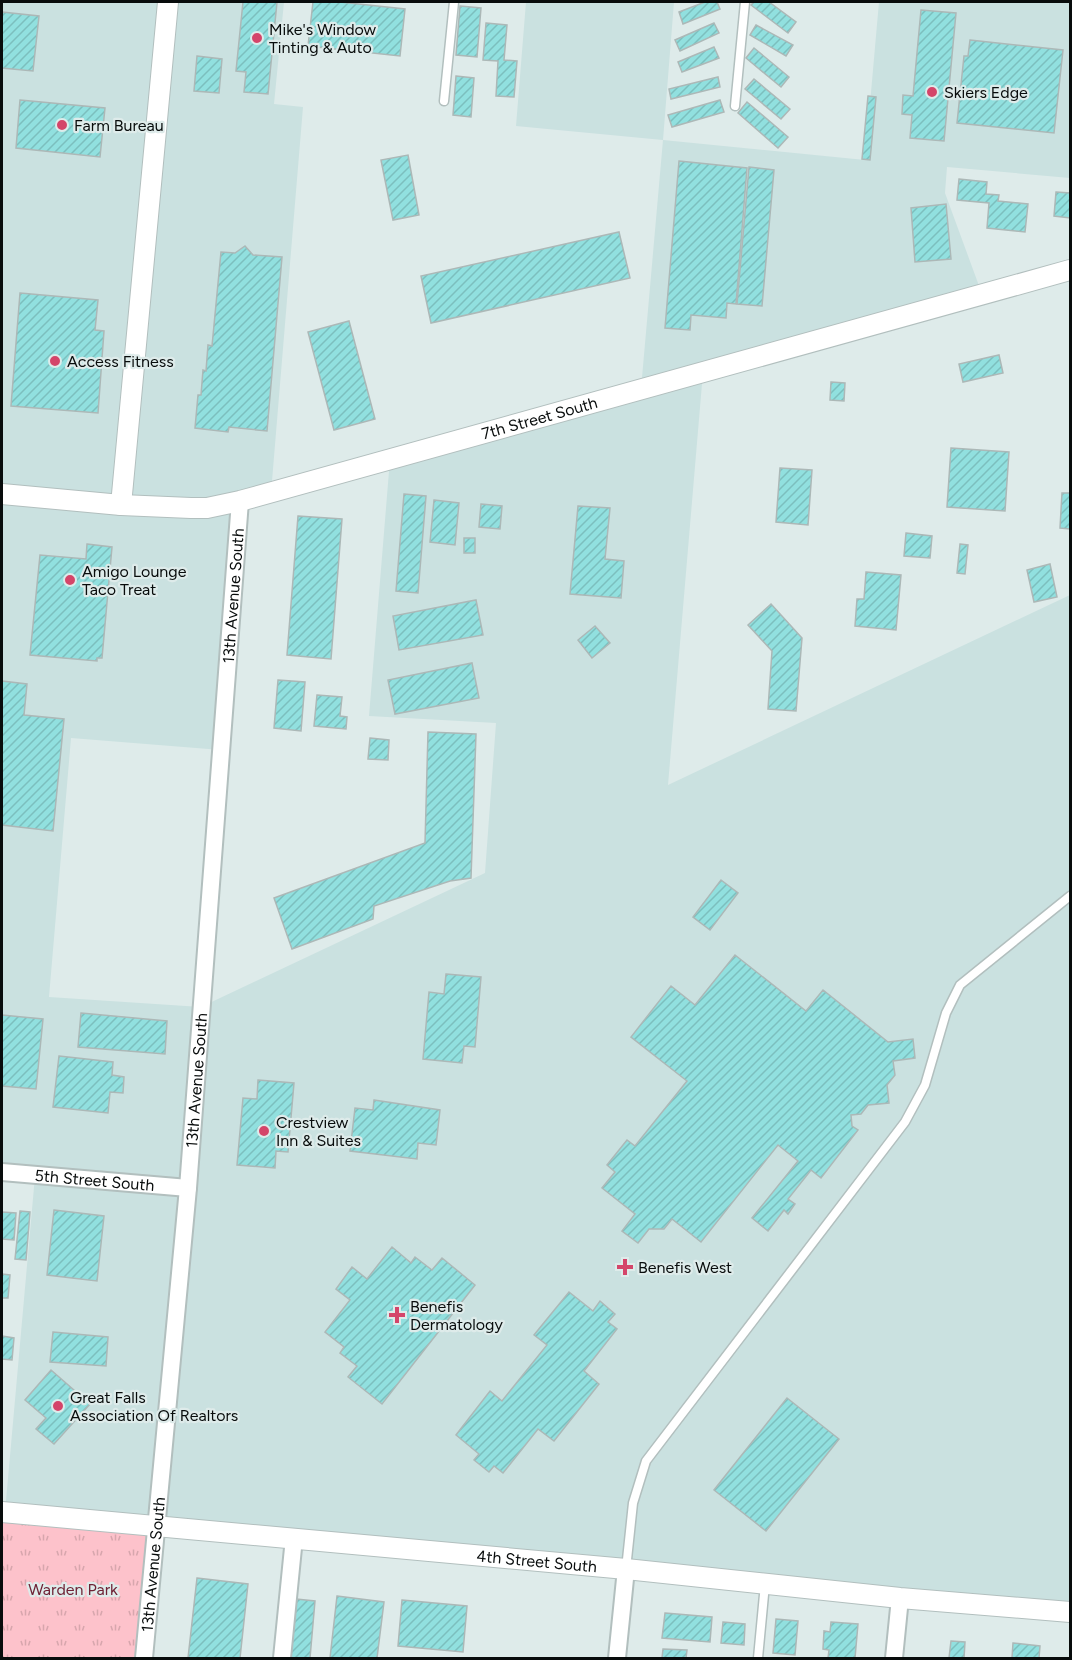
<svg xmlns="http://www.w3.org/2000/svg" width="1072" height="1660" viewBox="0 0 1072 1660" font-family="Figtree,sans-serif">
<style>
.built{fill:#cae1e0}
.park{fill:url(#park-tufts)}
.building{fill:url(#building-hatch);stroke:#acb8b7;stroke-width:1.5}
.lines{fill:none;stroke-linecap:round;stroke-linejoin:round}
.service-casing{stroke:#b2bfbe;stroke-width:11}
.minor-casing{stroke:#b2bfbe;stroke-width:20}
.tertiary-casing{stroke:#b2bfbe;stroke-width:22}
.service{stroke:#fff;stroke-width:8}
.minor{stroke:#fff;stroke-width:16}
.tertiary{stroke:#fff;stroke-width:20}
.poi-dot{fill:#d4456a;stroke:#deebea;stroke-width:2}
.labels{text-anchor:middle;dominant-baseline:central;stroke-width:4.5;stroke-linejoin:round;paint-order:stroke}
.poi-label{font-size:16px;fill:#080c0c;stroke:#deebea;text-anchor:start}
.street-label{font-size:16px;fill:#080c0c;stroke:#deebea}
.park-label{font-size:16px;fill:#6f2336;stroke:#deebea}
</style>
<defs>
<pattern id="park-tufts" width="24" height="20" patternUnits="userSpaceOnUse" patternTransform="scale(1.5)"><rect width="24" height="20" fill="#fdc2cb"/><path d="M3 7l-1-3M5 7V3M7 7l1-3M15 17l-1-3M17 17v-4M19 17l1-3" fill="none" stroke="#d7a6ad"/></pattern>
<pattern id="building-hatch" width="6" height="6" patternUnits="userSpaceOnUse" patternTransform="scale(1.5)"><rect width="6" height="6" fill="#91e0df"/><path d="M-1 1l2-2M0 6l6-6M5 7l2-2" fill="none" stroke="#7cbfbe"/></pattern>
</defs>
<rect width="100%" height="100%" fill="#deebea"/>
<!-- built -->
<path class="built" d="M2,2H284L274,104L303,107L271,493L239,501L221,750L71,738L49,997L201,1007L485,873L496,723L369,716L390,459L641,389L663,140L516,126L526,2H674L663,140L865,160L879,2H1070V178L947,167L945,193L982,294L703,372L668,785L1070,595V1612L5,1512L35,1176L2,1172Z"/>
<!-- park -->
<path class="park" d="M2,1511L157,1526L144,1658H2Z"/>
<!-- building -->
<g class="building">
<path d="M243,2H277L268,94L244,92L246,72L236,71Z"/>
<path d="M313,2H340L405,9L400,56L308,46Z"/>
<path d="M705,2H717L720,9L683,24L679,12Z"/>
<path d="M754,2H769L796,22L788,33L751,5Z"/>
<path d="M460,6L481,8L477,57L456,55Z"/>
<path d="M921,10L956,13L944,141L910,138L912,115L902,114L903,95L913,96Z"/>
<path d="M2,12L39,16L33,71L2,68Z"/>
<path d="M486,23L507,25L504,60L517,61L514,97L496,96L498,61L483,60Z"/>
<path d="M714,23L719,33L680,51L675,40Z"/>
<path d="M756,25L793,45L786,56L750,35Z"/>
<path d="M970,40L1063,50L1054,133L957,123L964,56H968Z"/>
<path d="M714,47L719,58L682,72L678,62Z"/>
<path d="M754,48L789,77L781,87L746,58Z"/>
<path d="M197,56L222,59L219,93L194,91Z"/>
<path d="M456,76L474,78L471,117L453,115Z"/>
<path d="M718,77L720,87L671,99L669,89Z"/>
<path d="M754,79L790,109L781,119L745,89Z"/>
<path d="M868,96L876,97L870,160L862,159Z"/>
<path d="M20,100L105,108L100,157L16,148Z"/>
<path d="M720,100L724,112L672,127L668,115Z"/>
<path d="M747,102L788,137L778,148L738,113Z"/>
<path d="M408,155L419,215L393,220L381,160Z"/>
<path d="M679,161L747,168L736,304L727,303L726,318L691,315L690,330L665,328Z"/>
<path d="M749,167L774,170L762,306L737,304Z"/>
<path d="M959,179L987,182L986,194L999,195L998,201L1028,204L1025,232L987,228L989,203L957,200Z"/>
<path d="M1056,192L1070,193V218L1054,216Z"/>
<path d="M946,204L951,259L915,262L911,208Z"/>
<path d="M619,232L630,278L431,323L421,276Z"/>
<path d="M245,246L253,255L282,257L267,431L229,427L228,432L195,428L198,395H201L203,370L206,371L208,345L212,346L221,252L235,253Z"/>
<path d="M20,293L98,300L95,330L104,331L98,413L11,406Z"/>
<path d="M349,321L375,419L334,430L308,332Z"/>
<path d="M999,355L1003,373L963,382L959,364Z"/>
<path d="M831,382L845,383L844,401L830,400Z"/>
<path d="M951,448L1009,452L1005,511L947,507Z"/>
<path d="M780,468L812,470L808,525L776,522Z"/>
<path d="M1062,493H1070V529L1060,528Z"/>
<path d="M404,494L426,496L418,593L396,591Z"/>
<path d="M434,500L459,503L455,545L430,542Z"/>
<path d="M481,504L502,506L500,529L479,527Z"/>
<path d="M578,506L610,508L605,559L624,561L621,598L570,594Z"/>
<path d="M298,516L342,519L331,659L287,655Z"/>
<path d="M906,533L932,536L930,558L904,556Z"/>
<rect x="464" y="538" width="11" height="15"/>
<path d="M87,544L112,547L102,658H97V661L30,655L40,555L86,559Z"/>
<path d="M960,544L968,545L965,574L957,573Z"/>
<path d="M1050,564L1057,597L1034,602L1027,570Z"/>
<path d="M866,572L901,575L896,630L855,626L857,599H864Z"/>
<path d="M476,600L483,635L399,650L393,616Z"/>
<path d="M771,604L802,638L796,711L768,709L772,651L748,625Z"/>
<path d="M595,626L610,643L592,658L578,640Z"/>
<path d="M472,663L479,698L395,714L388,680Z"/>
<path d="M278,680L305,682L301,731L274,728Z"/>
<path d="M2,681L27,684L24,715L64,719L53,831L2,825Z"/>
<path d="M317,695L342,697L340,716L347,717L346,729L314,726Z"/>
<path d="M428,732L476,734L471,878L450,881L374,906L373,919L292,949L274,898L425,843Z"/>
<path d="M370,738L389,740L388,760L368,759Z"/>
<path d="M721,880L738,893L710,930L693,917Z"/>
<path d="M735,955L806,1011L823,990L888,1042L913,1039L915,1058L893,1061L895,1075L887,1085L889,1103L868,1105L861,1114L851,1115L852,1126L858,1130L821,1178L811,1170L788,1199L795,1204L788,1214L784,1210L768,1231L752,1218L798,1161L778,1145L701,1242L672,1219L664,1229H649L638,1243L622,1231L635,1214L602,1188L615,1172L607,1165L627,1140L635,1146L687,1081L631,1037L671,986L695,1005Z"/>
<path d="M446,974L481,977L475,1047L464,1046L462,1063L423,1059L429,992L444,994Z"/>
<path d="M81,1013L167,1021L165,1054L78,1047Z"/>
<path d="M2,1015L43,1019L36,1089L2,1086Z"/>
<path d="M59,1056L113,1062L112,1075L124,1077L123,1093L110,1092L108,1113L53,1107Z"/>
<path d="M258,1080L294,1083L288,1152L276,1151L275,1168L237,1165L243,1098L257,1099Z"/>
<path d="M374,1100L440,1110L436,1145L418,1143L417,1159L350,1151L355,1108L373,1110Z"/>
<path d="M54,1210L104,1216L97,1281L47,1275Z"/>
<path d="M20,1211L30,1212L26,1260L15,1259Z"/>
<path d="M2,1212L16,1213L14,1240L2,1239Z"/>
<path d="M392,1247L411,1263L415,1257L432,1270L442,1258L475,1285L382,1404L348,1377L357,1366L340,1353L344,1347L325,1332L350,1300L336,1289L352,1267L367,1279Z"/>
<path d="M2,1274L10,1275L8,1298H2Z"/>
<path d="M569,1292L593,1311L600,1301L615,1314L608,1322L617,1329L584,1371L599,1384L554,1441L538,1429L503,1473L494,1466L489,1472L474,1460L479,1454L456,1435L490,1391L502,1401L547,1345L534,1335Z"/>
<path d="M53,1332L108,1337L106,1366L50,1362Z"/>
<path d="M2,1336L14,1338L12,1360L2,1359Z"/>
<path d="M51,1370L90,1404L54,1444L36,1429L46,1418L25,1400Z"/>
<path d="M787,1398L839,1439L766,1531L714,1490Z"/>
<path d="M197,1578L248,1584L240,1658H188Z"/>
<path d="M337,1596L384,1602L377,1658H330Z"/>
<path d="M296,1599L315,1601L310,1658H290Z"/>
<path d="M402,1600L467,1606L463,1652L398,1646Z"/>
<path d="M665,1613L712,1617L710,1642L662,1638Z"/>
<path d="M776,1619L798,1621L795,1655L773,1653Z"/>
<path d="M723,1622L745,1624L744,1645L721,1643Z"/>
<path d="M831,1622L858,1624L855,1658H828L829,1650L823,1649L824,1631L830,1632Z"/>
<path d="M951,1641L965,1642L964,1658H949Z"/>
<path d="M1013,1643L1040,1646L1039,1658H1012Z"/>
<path d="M663,1649L687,1650L686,1658H662Z"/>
</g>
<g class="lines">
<defs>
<g id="service">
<path d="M444,101L454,2"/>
<path d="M735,106L745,2"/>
<path d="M626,1569L633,1503L646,1461L905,1122L925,1085L946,1013L960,985L1070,896"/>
<path d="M758,1658L765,1584"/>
</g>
<g id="minor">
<path id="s1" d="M2,1172L188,1188"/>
<path id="s2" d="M144,1658L188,1188L240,501"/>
<path d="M282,1658L294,1538"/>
<path d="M617,1658L626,1569"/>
<path d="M894,1658L900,1598"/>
</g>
<g id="tertiary">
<path id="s3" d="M2,494L121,505L191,508H207L240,501L1070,270"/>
<path d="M121,505L168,2"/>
<path id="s4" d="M2,1512L626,1569L900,1598L1070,1612"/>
</g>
</defs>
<!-- service casing -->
<use href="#service" class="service-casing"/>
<!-- minor casing -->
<use href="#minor" class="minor-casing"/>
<!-- tertiary casing -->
<use href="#tertiary" class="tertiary-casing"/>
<!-- service -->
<use href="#service" class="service"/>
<!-- minor -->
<use href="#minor" class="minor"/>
<!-- tertiary -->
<use href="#tertiary" class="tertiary"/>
</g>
<!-- markers -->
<g class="poi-dot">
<circle cx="257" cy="38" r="6"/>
<circle cx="932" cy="92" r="6"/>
<circle cx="62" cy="125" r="6"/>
<circle cx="55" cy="361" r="6"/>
<circle cx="70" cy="580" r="6"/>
<circle cx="264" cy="1131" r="6"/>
<path d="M622 1258h6v6h6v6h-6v6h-6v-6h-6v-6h6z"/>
<path d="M394 1306h6v6h6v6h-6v6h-6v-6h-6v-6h6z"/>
<circle cx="58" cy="1406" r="6"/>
</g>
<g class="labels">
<!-- poi labels -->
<g class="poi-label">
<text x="269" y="29">Mike's Window<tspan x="269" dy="18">Tinting &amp; Auto</tspan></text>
<text x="944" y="92">Skiers Edge</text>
<text x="74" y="125">Farm Bureau</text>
<text x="67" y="361">Access Fitness</text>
<text x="82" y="571">Amigo Lounge<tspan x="82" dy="18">Taco Treat</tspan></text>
<text x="276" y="1122">Crestview<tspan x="276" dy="18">Inn &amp; Suites</tspan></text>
<text x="638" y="1267">Benefis West</text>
<text x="410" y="1306">Benefis<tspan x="410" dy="18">Dermatology</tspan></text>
<text x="70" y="1397">Great Falls<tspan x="70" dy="18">Association Of Realtors</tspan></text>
</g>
<!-- street labels -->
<g class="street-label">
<text stroke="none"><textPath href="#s3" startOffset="550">7th Street South</textPath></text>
<text stroke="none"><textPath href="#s2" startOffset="1066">13th Avenue South</textPath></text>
<text stroke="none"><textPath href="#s2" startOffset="580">13th Avenue South</textPath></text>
<text stroke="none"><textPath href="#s1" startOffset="93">5th Street South</textPath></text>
<text stroke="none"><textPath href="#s4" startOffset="537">4th Street South</textPath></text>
<text stroke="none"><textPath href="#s2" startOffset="94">13th Avenue South</textPath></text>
</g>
<!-- park labels -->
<g class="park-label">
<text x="73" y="1589">Warden Park</text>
</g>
</g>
<!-- border -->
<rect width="1072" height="1660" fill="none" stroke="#080c0c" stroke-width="6"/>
</svg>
